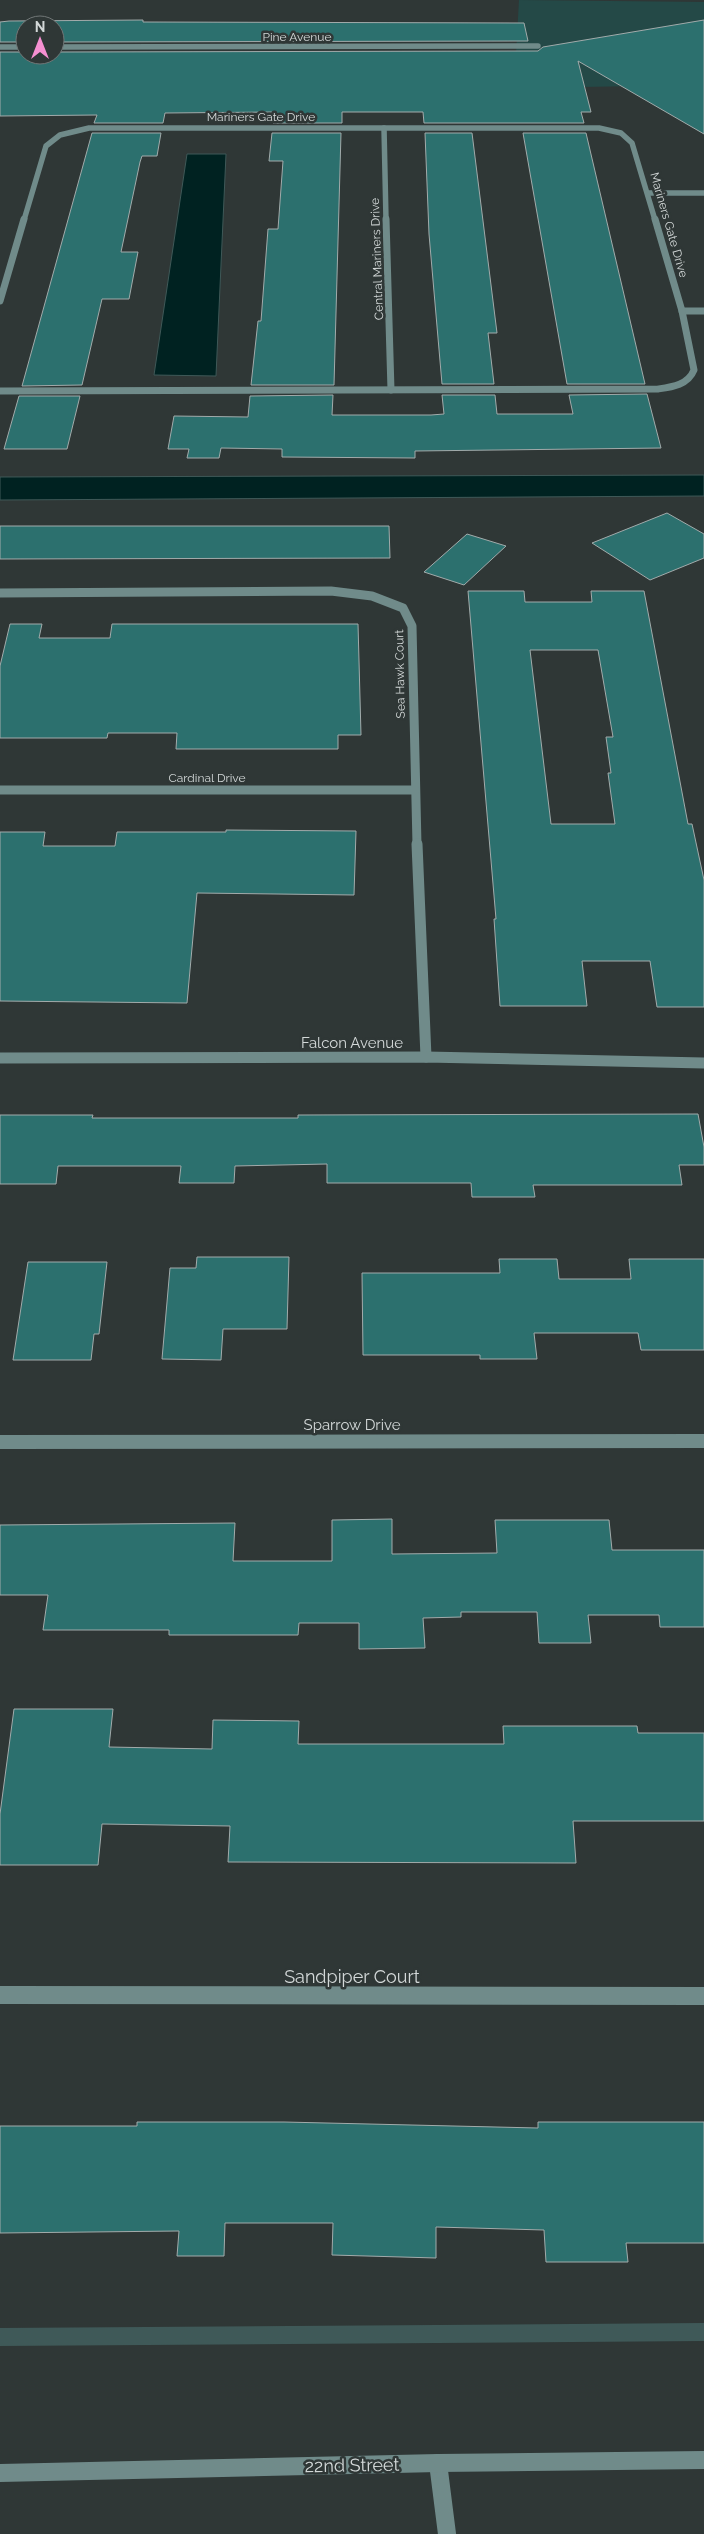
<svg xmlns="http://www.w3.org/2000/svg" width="704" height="2534" viewBox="0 0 704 2534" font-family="Raleway,sans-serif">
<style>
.green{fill:#244947}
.water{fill:#002221;stroke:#3f5958}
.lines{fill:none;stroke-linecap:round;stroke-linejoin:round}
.stream{stroke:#3f5958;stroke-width:18}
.building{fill:#2c706e;stroke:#a2abab;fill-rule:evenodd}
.minor-far5{stroke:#708b8a;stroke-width:5.5}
.minor-far4{stroke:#708b8a;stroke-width:7}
.minor-far3{stroke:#708b8a;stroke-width:9}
.minor-far2{stroke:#708b8a;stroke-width:11}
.minor-far1{stroke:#708b8a;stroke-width:14}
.minor{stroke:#708b8a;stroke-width:18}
.labels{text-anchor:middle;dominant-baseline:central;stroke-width:5;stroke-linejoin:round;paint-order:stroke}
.far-street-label{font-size:12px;fill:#d3d8d8;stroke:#2f3736}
.street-label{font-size:15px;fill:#d3d8d8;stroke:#2f3736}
.near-street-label{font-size:18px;fill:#d3d8d8;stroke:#2f3736}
</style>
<rect width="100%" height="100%" fill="#2f3736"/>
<!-- green -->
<path class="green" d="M519,0L704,2V85L518,88L516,54Z"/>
<!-- water -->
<g class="water">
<path d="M187,154H226L216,376L154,375Z"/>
<path d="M704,475V496L0,500V477Z"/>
</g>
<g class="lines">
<!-- stream -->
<path class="stream" d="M0,2337L704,2332"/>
</g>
<!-- building -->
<g class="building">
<path d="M143,20V22L524,23L528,41L55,42V25H25V42H0V22L9,21Z"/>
<path d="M704,20V134L578,61L591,112H581L584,123H424L423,112H342V123H273L275,112L165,113L163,123H94L97,115L0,116V52H25V55H55V52L538,51L543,47Z"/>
<path d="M92,133H161L157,156H142L140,162L121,252H138L129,299H102L82,385L22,386Z"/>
<path d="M272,133H341L334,385H251L258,321H261L268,229H278L283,161H269Z"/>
<path d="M425,133H472L497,333H488L494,384H442L429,234Z"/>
<path d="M523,133H586L645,384H567Z"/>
<path d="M647,394L661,448L415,451V458L282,457V449L221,448L219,458H187L189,449H168L174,416L248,417L250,396L333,395L332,415H431L444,414L442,395H495L497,414H573L569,395Z"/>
<path d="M19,396H80L67,449H4Z"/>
<path d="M667,513L704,534V558L650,580L592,543Z"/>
<path d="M0,526H389L390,558L0,559Z"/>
<path d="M467,534L506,546L464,585L424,572Z"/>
<path d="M468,591H524L525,602H592L591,591H644L688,824H692L704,880V1007H657L650,961H582L587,1006H500L494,919H496ZM530,650H598L613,737H606L611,773H608L615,824H551Z"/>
<path d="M10,624H42L39,638H110L112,624H358L361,735H338V749H176L177,733H108L107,738H0V666Z"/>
<path d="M226,830L356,831L354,895L197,893L187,1003L0,1001V832H45L43,846H115L117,832H226Z"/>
<path d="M698,1114L704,1147V1165H679L682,1185H533L535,1197H472L471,1183H327V1164L235,1166L234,1183H179L181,1166H58L56,1184H0V1115H93L92,1118H298V1115Z"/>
<path d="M197,1257H289L287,1329H223L221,1360L162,1359L170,1268H196Z"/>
<path d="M499,1259H557L559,1279H631L629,1259H704V1350H641L638,1333H534L537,1359H480V1355H363L362,1273H500Z"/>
<path d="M28,1262H107L99,1334H94L91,1360H13Z"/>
<path d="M392,1519V1554L497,1553L495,1520H609L612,1550H704V1627H660L659,1615H588L591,1643H539L537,1612H461V1617L423,1618L425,1648L359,1649V1623H299L298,1635H169V1630H43L48,1595H0V1525L235,1523L233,1561H332V1520Z"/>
<path d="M14,1709H113L109,1747L212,1749L213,1720L299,1721L298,1744H504L503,1726H637L638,1733H704V1821H573L576,1863L228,1862L230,1826L102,1824L98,1865H0V1814Z"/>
<path d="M137,2122H284L538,2128V2122H704V2243H626L628,2262H546L544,2230L436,2227V2258L332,2255L333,2223H225L224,2256H177L179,2231L0,2233V2126H137Z"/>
</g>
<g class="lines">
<!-- minor-far5 -->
<g class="minor-far5">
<path d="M0,47H25"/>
<path d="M55,47L538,46"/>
<path d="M384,128L386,220"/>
<path d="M648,193H704"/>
<path d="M24,220L46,146L60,135L89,128H599L621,133L632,143L655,220"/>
</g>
<!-- minor-far4 -->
<g class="minor-far4">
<path d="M386,219L391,390"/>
<path d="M0,301L24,219"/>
<path d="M682,311H704"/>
<path d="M0,391L658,389C672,387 688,385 694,370L682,311L655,219"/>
</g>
<!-- minor-far3 -->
<g class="minor-far3">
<path d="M0,593L331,591L372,596L403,608L412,626L417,845"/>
<path d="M0,790H415"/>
</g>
<!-- minor-far2 -->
<g class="minor-far2">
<path d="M417,844L426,1057"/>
<path d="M0,1058L426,1057L704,1063"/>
</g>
<!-- minor-far1 -->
<path class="minor-far1" d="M0,1442L704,1441"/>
<!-- minor -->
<g class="minor">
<path d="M0,1995L704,1996"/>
<path d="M438,2463L447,2534"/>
<path d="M0,2473L438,2463L704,2460"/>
</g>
</g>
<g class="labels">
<!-- far-street labels -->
<g class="far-street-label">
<text x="297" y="37">Pine Avenue</text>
<text x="261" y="117">Mariners Gate Drive</text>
<text transform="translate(669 225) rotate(74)">Mariners Gate Drive</text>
<text transform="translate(377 259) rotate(-92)">Central Mariners Drive</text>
<text transform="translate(400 674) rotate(-91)">Sea Hawk Court</text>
<text x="207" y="778">Cardinal Drive</text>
</g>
<!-- street labels -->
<g class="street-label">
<text x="352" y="1043">Falcon Avenue</text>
<text x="352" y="1425">Sparrow Drive</text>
</g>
<!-- near-street labels -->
<g class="near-street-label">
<text x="352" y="1976">Sandpiper Court</text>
<text transform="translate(352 2465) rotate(-1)">22nd Street</text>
</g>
</g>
<!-- north arrow -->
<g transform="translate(40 40)"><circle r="24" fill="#2f3736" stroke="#717777"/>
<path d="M0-4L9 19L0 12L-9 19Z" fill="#f590d1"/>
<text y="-8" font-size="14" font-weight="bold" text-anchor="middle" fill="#d3d8d8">N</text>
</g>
</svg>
